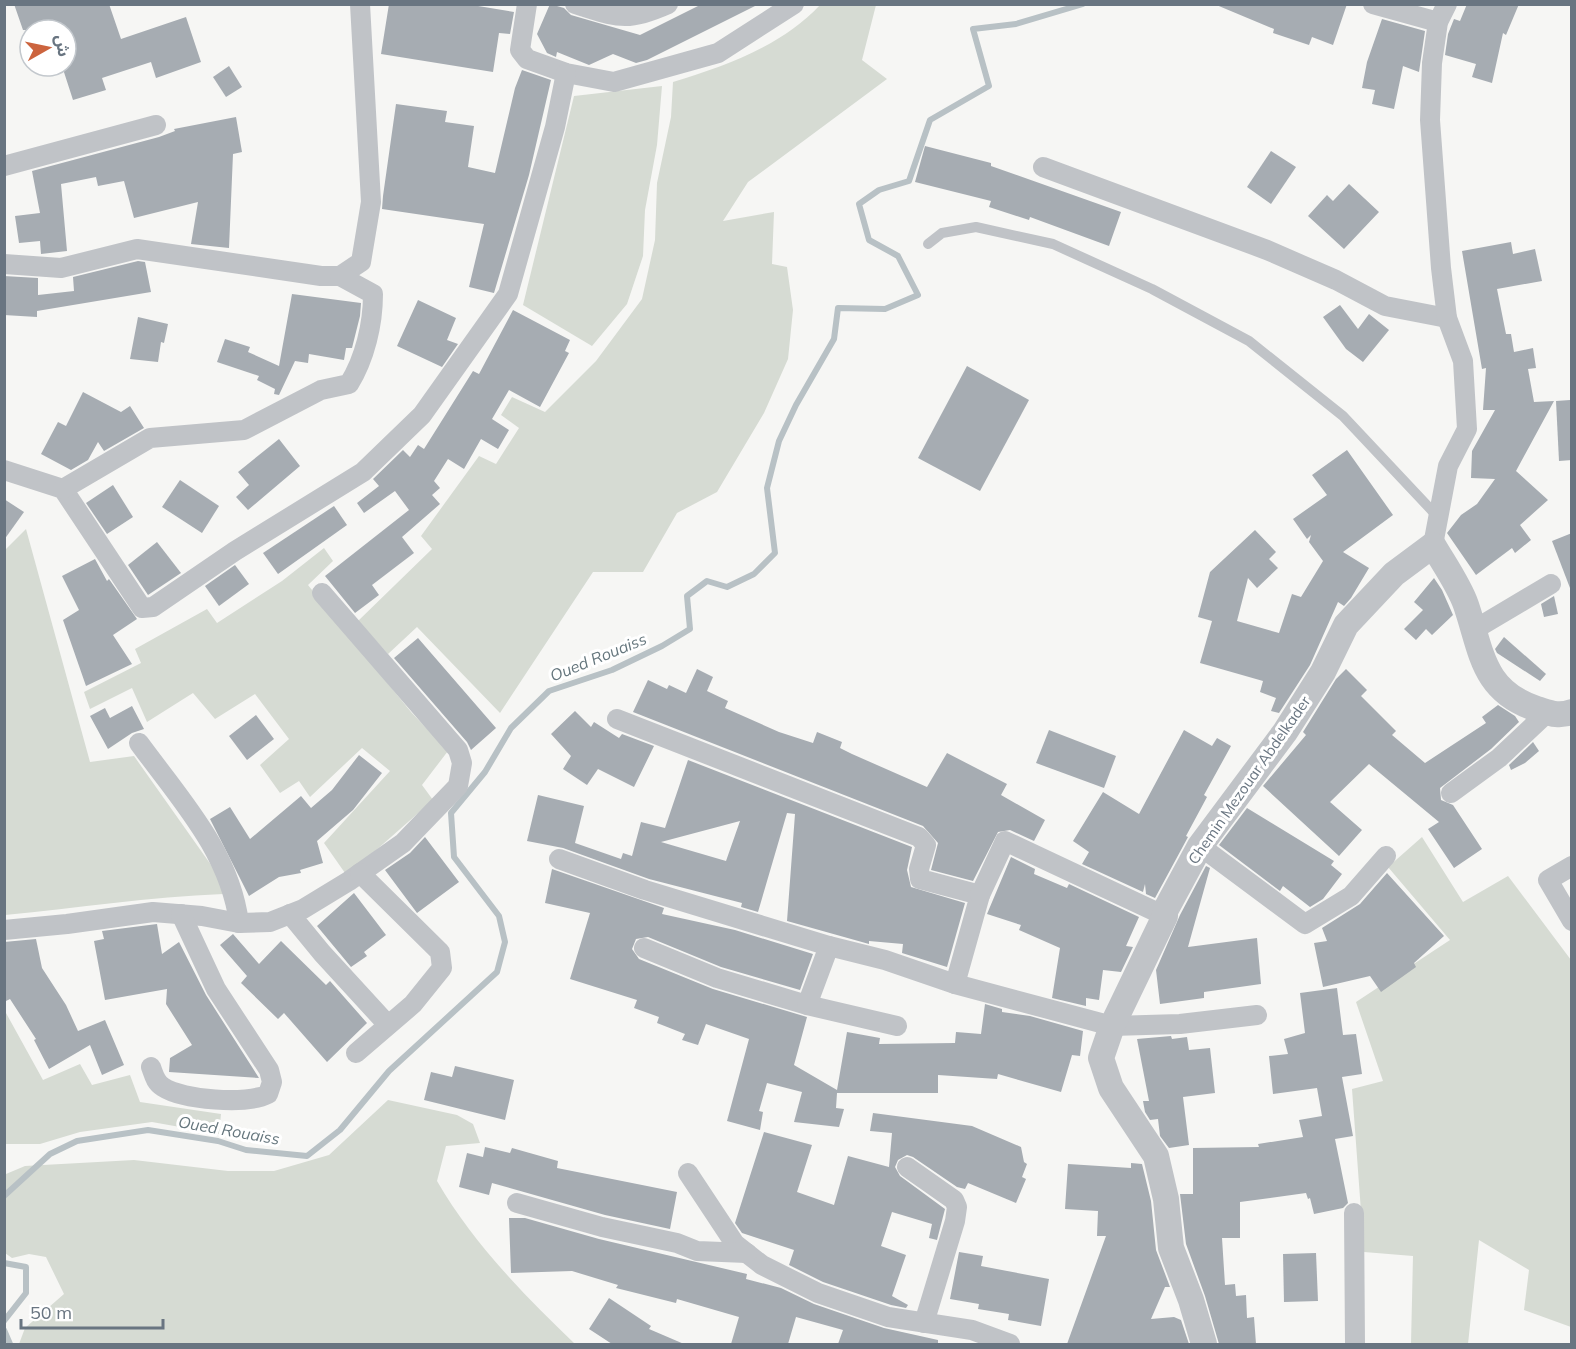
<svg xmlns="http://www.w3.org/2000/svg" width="1576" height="1349" viewBox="0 0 1576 1349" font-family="Mulish,'Noto Sans Arabic',sans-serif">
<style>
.green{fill:#d6dbd3}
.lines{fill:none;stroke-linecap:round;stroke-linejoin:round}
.stream{stroke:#b8c1c5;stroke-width:6}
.building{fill:#a6acb2;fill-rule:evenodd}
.service{stroke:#c0c3c7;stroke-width:10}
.minor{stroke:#c0c3c7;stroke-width:20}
.tertiary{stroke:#c0c3c7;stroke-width:26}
.labels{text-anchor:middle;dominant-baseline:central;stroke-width:6;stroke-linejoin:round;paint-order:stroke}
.street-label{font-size:15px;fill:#697581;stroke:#fff}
.water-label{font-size:16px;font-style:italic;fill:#65767d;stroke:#fff}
</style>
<rect width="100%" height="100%" fill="#f6f6f4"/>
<!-- green -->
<g class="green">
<path d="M820,5H876L862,60L887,79L748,182L723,221L774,212L772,264L787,267L793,310L788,359L764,413L717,492L677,513L643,572H593L500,713L417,627L388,654L358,621L432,549L421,536L479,456L496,464L519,428L501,415L512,397L545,412L596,361L642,299L655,240L657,183L671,117L673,82C725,66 782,46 820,5Z"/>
<path d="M662,86L657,145L645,210L643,256L627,304L592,346L523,305L574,96Z"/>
<path d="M26,529L90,762L134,756L216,872L223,894C149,897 78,908 5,915V550Z"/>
<path d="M324,548L333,561L308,585L411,712L448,751L422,785L433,800L374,852L345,873L324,843L390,771L362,748L310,797L299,781L280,793L260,765L289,739L255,694L215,719L193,693L147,722L132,688L90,709L84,692L141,663L135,649L207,609L217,623L282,581Z"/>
<path d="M1422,837L1463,902L1508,876L1571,960V1327L1524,1310L1529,1270L1479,1240L1468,1344H1411L1413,1256L1364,1252L1352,1089L1383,1081L1356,1002L1450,940L1388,867Z"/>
<path d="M6,1013L43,1080L80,1064L92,1085L130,1075L140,1102L221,1114L219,1134L152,1122L80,1132L40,1144H5Z"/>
<path d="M388,1100L457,1115L473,1124L480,1143L446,1146L437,1181C473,1243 523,1294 575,1344H19L25,1328L64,1294L46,1257L29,1254L12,1258L5,1253L6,1174L25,1166L134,1160L228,1171H274L329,1155Z"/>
</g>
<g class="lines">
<!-- stream -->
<g class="stream">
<path d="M4,1196L50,1154L77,1141L148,1130L218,1141L246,1150L307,1156L340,1130L389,1071L497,972L505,942L499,916L454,857L451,813L485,772L511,728L549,691L612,670L662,646L690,629L687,596L707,581L727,587L754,574L775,553L767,488L779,441L796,405L834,339L838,308L885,309L918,295L898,256L869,240L859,204L879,190L909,181L930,120L989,86L973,29L1016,24L1083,4"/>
<path d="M4,1263L26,1267V1293L4,1321"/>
<path d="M4,1330L10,1344"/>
</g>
</g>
<!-- building -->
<g class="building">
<path d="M14,4H109L121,39L186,17L201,62L156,78L151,62L102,78L106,90L73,100L62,66H66V30H23Z"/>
<path d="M389,4H466L514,12L510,34L499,33L493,72L381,54Z"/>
<path d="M550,4L564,8L571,15L640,35L702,4H759L647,60L636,63L613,54L589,65L557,52L556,57L547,53L537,34Z"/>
<path d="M1214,4H1347L1333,45L1312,37L1309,45L1273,33L1274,29Z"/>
<path d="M1467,4H1519L1506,35L1503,33L1492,83L1472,77L1476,64L1445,55L1448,34L1454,19L1460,21Z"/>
<path d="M1382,19L1425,31L1419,72L1403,66L1394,109L1372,104L1375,90L1362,88L1367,62Z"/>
<path d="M229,66L242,87L226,97L213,77Z"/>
<path d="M522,70L551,80L529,175L494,293L469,287L484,224L382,209L383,196L396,104L447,111L445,122L474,126L468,167L495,173L515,88Z"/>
<path d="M236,117L242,152L233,154L229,248L191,244L198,202L134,218L124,181L98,186L96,177L61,184L67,251L41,254L40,241L19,243L15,216L40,213L32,171L159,137L175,131L174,129Z"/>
<path d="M925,146L991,163V166L1121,212L1109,246L1030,217L1029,220L989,207L991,201L915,182Z"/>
<path d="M1271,151L1296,167L1271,204L1247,187Z"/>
<path d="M1349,184L1379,212L1344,249L1308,216L1327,195L1333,201Z"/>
<path d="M1511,242L1513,254L1535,249L1542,281L1497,289L1506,334H1511L1514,352L1533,348L1536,368L1528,369L1534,402L1554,401L1516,471L1548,500L1520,525L1531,540L1515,553L1512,548L1476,575L1447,533L1461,515L1477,504L1495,479L1471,478L1472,451L1495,410H1483L1486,368L1482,369L1462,251Z"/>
<path d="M138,261L145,262L151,292L37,311V317L4,315V276L38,278V295L74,291L73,277Z"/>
<path d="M292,294L361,303L360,316L352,348H346L344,360L309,354L308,363L295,361L279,395L274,394L275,389L257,380L259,376L217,362L225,339L250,347L248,352L279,366Z"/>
<path d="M418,300L456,318L447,340L458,344L442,367L397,346Z"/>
<path d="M1340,305L1358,329L1369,314L1389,330L1363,362L1346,349L1323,317Z"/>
<path d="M513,310L570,340L565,351L569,353L540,407L509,390L492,419L509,430L498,449L481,439L464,469L448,459L434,481L440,488L432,495L440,504L402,537L414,553L372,585L379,595L355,613L325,576L409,510L395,491L364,513L357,503L379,486L373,479L403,450L410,457L418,445L424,449L473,371L479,374Z"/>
<path d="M138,317L168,324L164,343L161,342L158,362L130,359Z"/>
<path d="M967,366L1029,400L980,491L918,458Z"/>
<path d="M83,392L121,412L130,406L144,428L104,451L98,442L88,460L71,470L41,454L58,422L66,426Z"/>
<path d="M1570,400L1572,460L1559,461L1556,401Z"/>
<path d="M279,439L300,466L248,510L236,497L249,485L238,472Z"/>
<path d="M1347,450L1393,515L1343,552L1369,568L1351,598L1344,606L1338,602L1310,665L1279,713L1271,711L1276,698L1260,692L1263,681L1200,663L1212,621L1198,617L1210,572L1255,530L1276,552L1269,559L1278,568L1257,588L1248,578L1237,621L1279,633L1292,594L1301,597L1323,561L1309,542L1311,535L1307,539L1293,519L1327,495L1312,475Z"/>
<path d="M180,480L219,506L202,533L162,507Z"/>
<path d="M113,485L133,517L107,534L86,503Z"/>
<path d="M4,499L24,512L4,540Z"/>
<path d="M334,506L347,525L278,574L263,553Z"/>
<path d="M1572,533V588H1570L1552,541Z"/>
<path d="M157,542L181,573L148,595L128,565Z"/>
<path d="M95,559L107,581L109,579L137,619L113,635L132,664L86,686L63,620L79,610L62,576Z"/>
<path d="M235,565L249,584L219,606L205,586Z"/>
<path d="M1434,578L1442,590L1453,615L1432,635L1426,629L1416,640L1404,629L1423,610L1414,602Z"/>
<path d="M1554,596L1558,614L1544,617L1541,604Z"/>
<path d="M1504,637L1546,674L1540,681L1497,653L1495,649Z"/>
<path d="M418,638L496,728L471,750L467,742L394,658Z"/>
<path d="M697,669L713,677L707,691L728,701L725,708L779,732L813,743L817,732L842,742L840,748L852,754L927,787L947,753L1007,784L1001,795L1045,820L1034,841L1010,830L998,832L973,881L931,870L938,843L923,826L633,712L648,680L667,689L669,685L686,693Z"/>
<path d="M1346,669L1367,690L1361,696L1396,731L1392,735L1425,763L1486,723L1482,717L1498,705L1515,716L1519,722L1491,749L1440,788L1441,800L1453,805L1482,849L1454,868L1428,829L1439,822L1369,764L1330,802L1362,830L1339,856L1263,786L1306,735L1303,732L1336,679Z"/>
<path d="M132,706L144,729L132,733L108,749L90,716L105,708L110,718Z"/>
<path d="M575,711L591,727L594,722L619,738L622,734L654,746L634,787L598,769L587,785L563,769L571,756L551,734Z"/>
<path d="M256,715L274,739L247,760L229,736Z"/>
<path d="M1049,730L1116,756L1104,788L1036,763Z"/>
<path d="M1184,730L1212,746L1217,738L1231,746L1204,795L1207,797L1186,836L1188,837L1155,898L1146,894L1145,884L1143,892L1082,864L1089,852L1073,841L1103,792L1139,814Z"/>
<path d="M1533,742L1539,751L1525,763L1511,770L1509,765Z"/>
<path d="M359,755L382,773L353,810L317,841L323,863L300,870L301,873L279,877L249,896L210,819L230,807L250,839L301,796L311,808L332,790Z"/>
<path d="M688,760L912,847L907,870L911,887L965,903L947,967L902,953L903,944L869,941V944L787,921L795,814L787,813L758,912L741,907L742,903L649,879L563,848L527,841L538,795L584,806L575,843L621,859L623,853L632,856L641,822L665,828ZM740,821L726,861L661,842Z"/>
<path d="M1247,808L1334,861L1331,865L1342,874L1323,899L1310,907L1283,886L1280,891L1219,845Z"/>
<path d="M425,837L459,882L417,913L385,870L410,853Z"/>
<path d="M1011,857L1035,869L1034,874L1067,888L1069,884L1139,917L1126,946L1133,947L1121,972L1103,970L1099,1000L1086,998V1006L1052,998L1060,948L1019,930L1021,925L987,914Z"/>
<path d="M1206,866L1210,868L1188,947L1257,938L1261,984L1204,992V998L1160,1004L1156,970L1180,915Z"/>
<path d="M552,869L664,908L662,914L735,930L813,954L800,990L721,967L648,937L636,939L632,949L639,959L713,989L807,1017L794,1065L837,1090L847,1032L880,1038L879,1044L955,1043L956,1032L981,1034L985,1004L1002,1009V1012L1030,1016L1083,1031L1080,1056L1072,1055L1061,1092L998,1074L997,1079L938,1075V1093H837L836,1108L844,1109L839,1127L794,1122L802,1092L767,1083L759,1111L763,1112L760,1130L727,1121L749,1039L706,1024L698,1045L682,1040L685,1034L657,1023L659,1017L634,1008L637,1000L570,979L590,913L545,903Z"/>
<path d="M1387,873L1444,936L1414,963L1416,967L1381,992L1370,976L1323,987L1314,943L1327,941L1322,928L1360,904Z"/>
<path d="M354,893L386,935L364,952L367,956L351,967L317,926Z"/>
<path d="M157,924L162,954L179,942L206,995L259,1078L169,1072L170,1058L192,1045L166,1004L167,989L105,1000L94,941L104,939L102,931Z"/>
<path d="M233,934L259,964L281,941L326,985L330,981L367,1023L327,1062L284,1013L278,1019L241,983L247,976L220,945Z"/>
<path d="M36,939L42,968L66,1005L78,1031L105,1020L124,1065L102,1075L90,1045L49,1069L34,1040L36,1039L10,999L4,1002V942Z"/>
<path d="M1337,988L1343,1035L1356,1034L1362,1074L1342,1077L1353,1136L1335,1139L1348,1203L1343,1208L1314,1214L1310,1198L1308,1199L1306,1193L1240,1202V1238H1222L1225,1285L1235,1284L1236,1296L1246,1295L1247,1318L1254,1317L1256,1344H1219L1205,1296L1186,1244L1180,1194H1193V1148L1259,1147L1258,1144L1303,1137L1299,1120L1322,1116L1317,1088L1273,1094L1269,1056L1288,1054L1284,1039L1305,1033L1300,993Z"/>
<path d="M1171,1036L1172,1039L1187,1037L1189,1050L1210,1048L1215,1093L1183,1097L1189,1145L1169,1148L1160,1136L1158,1119L1150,1120L1145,1112L1143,1101H1149L1137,1039Z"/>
<path d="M455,1066L514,1080L505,1120L424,1100L431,1072L452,1077Z"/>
<path d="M873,1113L972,1126L1021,1147L1024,1162L1027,1164L1022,1177L1026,1179L1016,1203L968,1183L965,1189L957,1187L913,1157L907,1155L898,1160L895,1167L900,1176L945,1209L937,1240L929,1238L932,1224L892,1212L881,1246L906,1255L892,1296L908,1305L906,1308L891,1305L823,1282L789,1265L794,1250L742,1233L735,1223L764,1132L812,1145L797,1192L834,1205L848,1156L889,1167L892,1133L870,1131Z"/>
<path d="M485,1147L510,1153L512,1148L558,1161L557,1168L677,1192L670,1229L605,1215L492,1183L489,1195L459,1187L467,1153L483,1157Z"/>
<path d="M1131,1163L1142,1164L1151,1201L1156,1250L1170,1287H1165L1151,1319L1174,1317L1181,1320L1189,1344H1067L1106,1236H1097L1098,1211L1065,1209L1068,1164L1131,1168Z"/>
<path d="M509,1218H525L599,1239L747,1274L746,1279L781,1288L814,1304L884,1328L938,1340V1344H838L843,1330L796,1317L788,1344H731L739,1317L677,1299L676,1303L616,1288L618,1285L572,1271L511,1273Z"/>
<path d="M959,1252L983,1256L981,1266L1049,1279L1041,1326L1008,1320L1009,1314L978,1309L979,1304L950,1299Z"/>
<path d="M1316,1253L1318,1301L1284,1302L1283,1254Z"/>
<path d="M609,1298L651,1326L649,1329L684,1344H612L589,1329Z"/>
</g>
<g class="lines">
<!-- service -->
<path class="service" d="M928,244L942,233L976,227L1053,244L1152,289L1249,341L1343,416L1438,517"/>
<!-- minor -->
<g class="minor">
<path d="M527,4L520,50L527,59L566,73L614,82L718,53L794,4"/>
<path d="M575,4C618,17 625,23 668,4"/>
<path d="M1373,4L1438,22"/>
<path d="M4,166L156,125"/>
<path d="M1043,167L1267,250L1336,280L1385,306L1447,318"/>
<path d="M4,264L61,268L137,249L321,276H340L361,262L371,202L360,4"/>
<path d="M4,470L63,489L142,608L153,607L235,551L363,472L422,415L508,294L555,127L566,73"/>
<path d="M63,489L150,438L244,430L321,390L349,384C365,358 373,324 373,294L340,276"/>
<path d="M1433,545L1448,466L1467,429L1463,361L1447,318L1441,268L1430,120L1432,63L1438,22L1447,4"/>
<path d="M1472,631L1551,584"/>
<path d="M617,719L919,837L926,845L919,869L920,879L980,895L955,984"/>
<path d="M139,743C180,799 230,852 239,923"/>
<path d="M1451,793L1499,758L1548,712"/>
<path d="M1200,846L1305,924L1351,896L1386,856"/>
<path d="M559,859L645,890L829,946L885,960L955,984L1112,1026L1180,1024L1257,1015"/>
<path d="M1572,866L1548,880L1572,921"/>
<path d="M980,895L1005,841L1165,916"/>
<path d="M290,914L322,953L388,1025"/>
<path d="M4,930L67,924L153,912L202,916L239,923L270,922L303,909L349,881L403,843L458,786L462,763L458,750L322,593"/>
<path d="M644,948L717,978L807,1005L897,1026"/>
<path d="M807,1005L829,946"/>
<path d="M356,1053L413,1004L442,968L440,952L360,873"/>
<path d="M151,1067C154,1075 155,1082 163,1087C183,1100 247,1105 268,1094L272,1082L269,1070L216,989L181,914"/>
<path d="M907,1167L954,1200L957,1207L955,1221L924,1323"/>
<path d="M688,1173L735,1244L762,1265L818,1293L888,1317L972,1330L1010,1344"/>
<path d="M517,1203L602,1227L677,1243L697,1251L747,1253"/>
<path d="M1354,1213L1355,1344"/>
</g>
<!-- tertiary -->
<path class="tertiary" d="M1204,1344L1191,1300L1171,1248L1166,1199L1156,1156L1111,1088L1101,1058L1112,1026L1165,916V911L1200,846L1285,732L1323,672L1346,625L1394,574L1433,545C1444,564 1459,585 1466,605C1482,652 1482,691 1537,709C1550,713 1558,717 1572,712"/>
</g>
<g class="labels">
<!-- street labels -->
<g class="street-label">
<text transform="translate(1249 780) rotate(-55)">Chemin Mezouar Abdelkader</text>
</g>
<!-- water labels -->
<g class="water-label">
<text transform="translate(598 657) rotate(-22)">Oued Rouaiss</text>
<text transform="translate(229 1130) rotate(10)">Oued Rouaiss</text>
</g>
</g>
<!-- border -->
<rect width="1576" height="1349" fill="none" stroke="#697581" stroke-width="12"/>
<!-- north arrow -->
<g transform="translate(48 48) rotate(81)"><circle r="28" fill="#ffffff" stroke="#c3c8cd" stroke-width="1.5"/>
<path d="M0-4.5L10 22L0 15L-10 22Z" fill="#cc643e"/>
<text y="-9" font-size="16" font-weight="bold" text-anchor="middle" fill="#697581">ش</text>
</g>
<!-- scale -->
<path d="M21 1319v9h142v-9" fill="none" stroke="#697581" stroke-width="3"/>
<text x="30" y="1319" font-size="18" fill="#697581" stroke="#ffffff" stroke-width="4.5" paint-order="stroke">50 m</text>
</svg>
